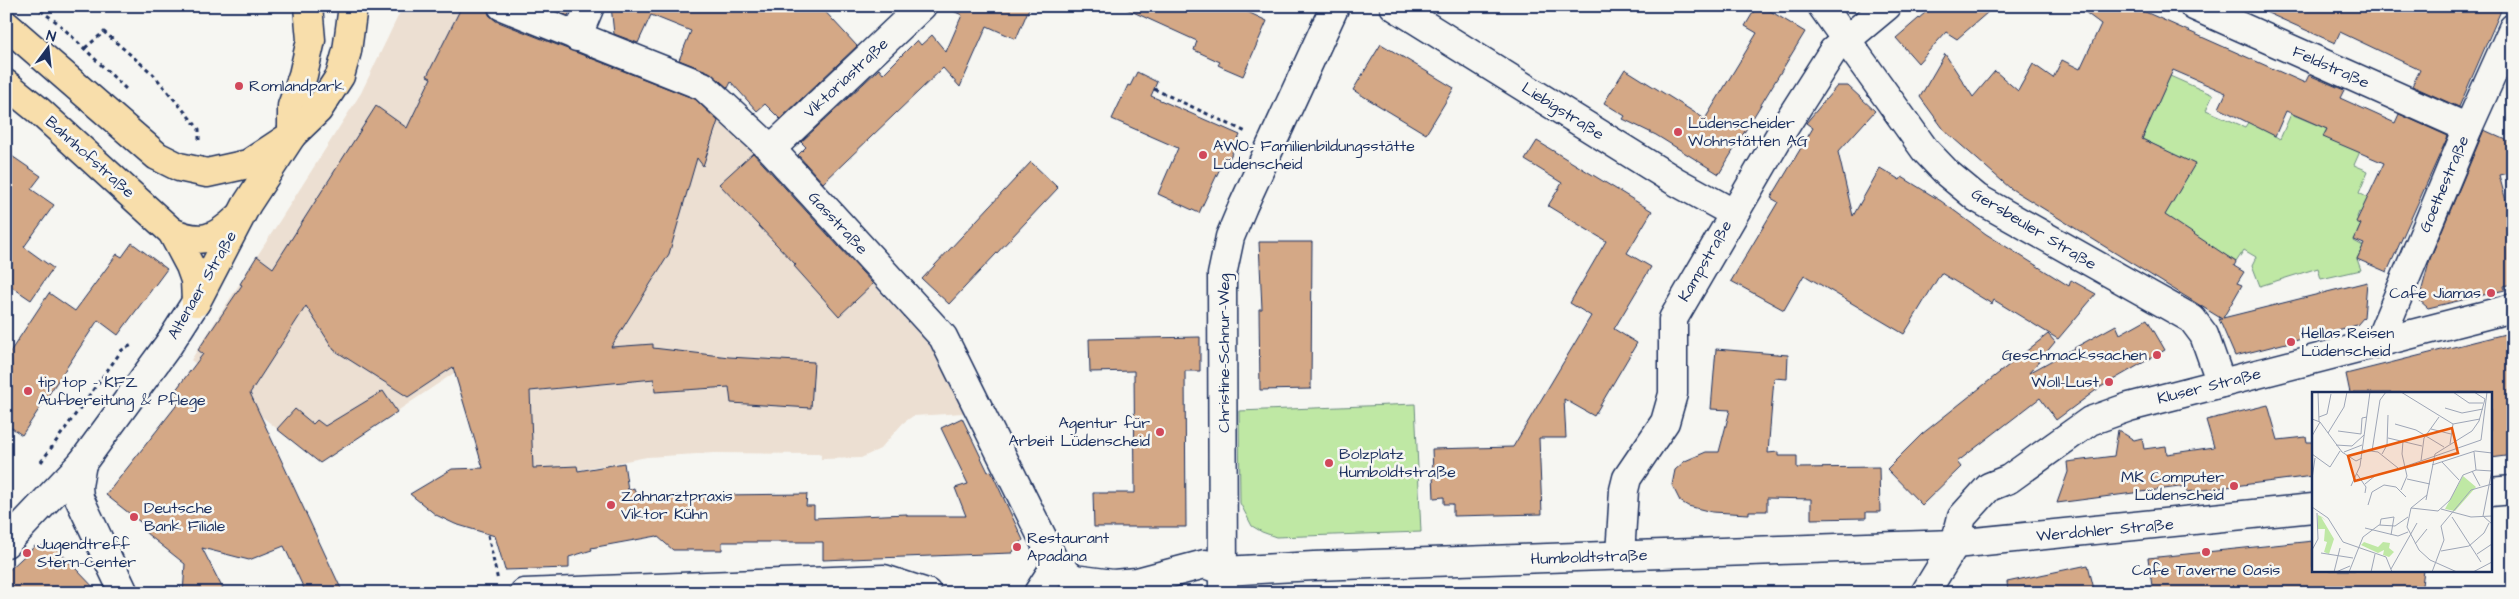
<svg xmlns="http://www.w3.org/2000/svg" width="2519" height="599" viewBox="0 0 2519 599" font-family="'Architects Daughter',sans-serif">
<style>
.built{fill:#ecdfd2}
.green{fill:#bfe8a4;stroke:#6d8c81}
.building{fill:#d4a886;stroke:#1b2f5e}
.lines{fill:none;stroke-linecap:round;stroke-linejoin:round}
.minor-casing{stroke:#1b2f5e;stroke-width:31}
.major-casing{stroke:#1b2f5e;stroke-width:31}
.path{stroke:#1b2f5e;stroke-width:3;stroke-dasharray:4 4;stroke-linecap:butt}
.minor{stroke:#f6f6f2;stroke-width:28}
.major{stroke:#f8deab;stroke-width:28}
.poi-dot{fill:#d1495b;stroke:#f6f6f2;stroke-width:2}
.labels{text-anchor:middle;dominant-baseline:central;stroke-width:5;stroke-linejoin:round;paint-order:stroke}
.street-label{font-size:16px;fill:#1b2f5e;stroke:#f6f6f2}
.poi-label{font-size:16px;fill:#1b2f5e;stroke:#f6f6f2;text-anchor:start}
.inset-road{fill:none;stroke:#9ea6b7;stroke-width:1}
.view{fill:#e8590c;fill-opacity:0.15;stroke:#e8590c;stroke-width:2.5}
.inset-edge{fill:none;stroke:#1b2f5e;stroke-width:2.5}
</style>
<rect width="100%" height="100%" fill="#f6f6f2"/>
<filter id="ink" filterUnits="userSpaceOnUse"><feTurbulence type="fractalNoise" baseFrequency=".02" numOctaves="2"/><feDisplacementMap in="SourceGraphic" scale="10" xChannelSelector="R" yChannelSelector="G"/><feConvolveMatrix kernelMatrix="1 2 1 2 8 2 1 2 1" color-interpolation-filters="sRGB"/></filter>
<g filter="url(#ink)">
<!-- built -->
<path class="built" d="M403,6H462L703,99L932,348L964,413L913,416L903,423L880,449L861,458L821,459V455L818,454L714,453L647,457L578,470L577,466L484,471L454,373L320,463L191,360L361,93Z"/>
<!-- green -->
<g class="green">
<path d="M2170,76L2213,95L2206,110L2245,127L2249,121L2280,139L2291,114L2327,129L2323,136L2362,147L2354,165L2368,171L2359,193L2372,200L2365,215L2359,212L2357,217L2361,224L2354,241L2363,246L2357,259L2361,270L2321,279L2318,268L2260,286L2252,265L2256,257L2244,250L2236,262L2220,252L2158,226L2194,164L2142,139Z"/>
<path d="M1415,404L1421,532L1276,537L1262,532L1252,526L1240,503L1239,411Z"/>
</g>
<!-- building -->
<g class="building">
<path d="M462,6H487L489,15L496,21L695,99L718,121L703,166L697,158L669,254L611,347L653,344V348L729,357L814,362L811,408L731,403L729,387L655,392L654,379L530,391L533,468L577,466L578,471L624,463L628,490L634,488L636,496L807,494L806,506H814V518L907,514V516H966L955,488L968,484L941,428L962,418L988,472L991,471L1023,540L1012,553L823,560V542H722V550H673L657,536L591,548L592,550L569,557V568L505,570L495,536L455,524L436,515L410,494L452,469L483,468L453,367L408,397L334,350L306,306L250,393L343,593H306L284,546L249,560L202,548L225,593H183L185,564L141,529L144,525L106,495L180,401L172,395L203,354L198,350L242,285L240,284L257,256L273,268L376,106L407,128L431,78L427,76Z"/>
<path d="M545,6H572L568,16Z"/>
<path d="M611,6H820L857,46L780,119L765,104L757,111L731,82L728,88L709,72L679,60L691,31L651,15L638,43L614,34Z"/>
<path d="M942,6H1030L1016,39L987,26L960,87L943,68L823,183L798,155L806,147L801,142L879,69L883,74L917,40L921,45L932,35L946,52L962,15Z"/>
<path d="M1120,6H1235L1267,21L1243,76L1222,67L1218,65L1220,62L1194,50L1197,41Z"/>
<path d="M1757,6H1762L1805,32L1719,174L1656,135L1623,119L1625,116L1604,103L1625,69L1705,119L1757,33L1745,26Z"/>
<path d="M1933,6H1995L1957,39L1946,32L1918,63L1896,38Z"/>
<path d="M2077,6H2132L2305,83L2309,75L2344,90L2340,98L2395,123L2399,114L2448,136L2387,272L2357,259L2364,244L2354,240L2361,224L2356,222L2384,163L2323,137L2327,129L2286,111L2275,136L2219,108L2226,93L2173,70L2142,139L2195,164L2165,215L2236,262L2234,266L2244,272L2237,283L2242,285L2223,318L2367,282L2364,317L2357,325L2235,356L2219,319H2222L2010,188L1945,131L1920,97L1945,54L1973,97L1995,71L2018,91L2033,64L2053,78L2062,60L2080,69L2101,24Z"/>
<path d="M2252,6H2503L2459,107L2412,86L2420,70L2340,32L2335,43Z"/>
<path d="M1381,44L1454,88L1426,134L1353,90Z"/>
<path d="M1137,72L1157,82L1151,96L1240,135L1227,164L1223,162L1199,213L1158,194L1178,148L1112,119L1128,85L1130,86Z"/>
<path d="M1837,86H1848L1875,111L1838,152L1853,216L1880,168L1900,180L1902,177L1941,201L1986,234L2069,286L2071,280L2096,294L2058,339L1994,300L1992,304L1941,273L1904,334L1804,275L1784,310L1731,281L1778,202L1771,198L1813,128L1806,123Z"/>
<path d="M2484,130L2513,143V172L2499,175L2513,227V284L2504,286L2505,290L2428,308L2419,300L2430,259Z"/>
<path d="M1537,141L1652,211L1627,253L1651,267L1614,329L1637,343L1594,416L1564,399L1566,438H1539L1542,514L1453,516V504H1444V497L1434,498L1432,449L1513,447L1591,316L1570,303L1606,241L1548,206L1562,183L1525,160Z"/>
<path d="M6,152L41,176L31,189L54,205L24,247L53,268L31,300L6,283Z"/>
<path d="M753,153L873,284L839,316L794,266L796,265L719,184Z"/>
<path d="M1031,162L1058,188L949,304L922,279Z"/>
<path d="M1259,242H1312L1311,389L1260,390L1259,309H1262Z"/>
<path d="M132,243L167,269L118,335L98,320L22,435L6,424V358L49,293L75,311L117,254L122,257Z"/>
<path d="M2147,319L2165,350L2099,388L2056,420L2040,398L1957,462L1961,467L1922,505L1887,469L1922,434L2048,334L2055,342L2029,373L2116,325L2120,334Z"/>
<path d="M2513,332V455L2490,458V393H2350L2346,374Z"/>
<path d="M1200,337V371H1185L1186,527H1094L1093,493H1135L1134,371L1090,372L1089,339Z"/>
<path d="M1716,349L1788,355L1787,379L1774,378L1768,453L1778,452V456H1797V468L1879,467L1880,512H1866V518L1811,519V499L1767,498V511H1749V514L1712,512L1688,506L1680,501L1672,485L1675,470L1685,461L1706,452H1719L1730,410L1711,409Z"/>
<path d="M383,391L397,412L320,463L277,429L295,409L313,424L317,420L325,426Z"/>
<path d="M2268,405L2278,440L2306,437L2307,442H2313V476L2187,492V486L2057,503L2068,472L2067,462L2114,456L2118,430L2134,440L2142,438L2144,449L2166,446L2167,454L2214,447L2206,420Z"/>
<path d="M2313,541V570H2424L2421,593H2153L2148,558Z"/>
<path d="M35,546H54L99,593H6V573Z"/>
<path d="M2088,565L2095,593H2008L2007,582Z"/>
</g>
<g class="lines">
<defs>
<g id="minor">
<path d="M502,6L703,86L771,149L943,337L1056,565L1074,579L1113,584L1137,582L1205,564L1224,571L1314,566L1955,544L2313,508"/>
<path d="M1394,6L1675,181L1733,213"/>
<path d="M1822,6L1925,150L1948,174L1977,198L2192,319L2204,335L2221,383"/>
<path d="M2194,6L2468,128"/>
<path d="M577,37L590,6"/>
<path d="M771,149L922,6"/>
<path d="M2379,342L2468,128L2513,28"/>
<path d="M82,463L78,486L79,498L124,593"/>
<path d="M2490,492L2513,490"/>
<path d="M6,543L82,463L169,344L196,302"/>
<path d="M1620,555L1624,490L1627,478L1665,422L1673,394V319L1784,128L1833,51L1887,6"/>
<path d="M524,593L884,579L927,593"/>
<path d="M1038,593L1056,565"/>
<path d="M1223,593L1222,275L1230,237L1243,206L1335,6"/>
<path d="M1925,593L1955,544L1962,517L1989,487L2009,479L2090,421L2129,407L2513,308"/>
</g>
<g id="major">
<path d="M6,25L157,156L179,167L207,173L248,164L292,135"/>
<path d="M6,84L38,110L172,232L190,266L195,280L196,302"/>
<path d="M292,135V106L303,75L311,40L308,6"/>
<path d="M172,232C201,245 216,239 238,218"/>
<path d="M196,302L247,204L292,135L318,110L340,76L347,51L353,6"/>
</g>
</defs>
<!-- minor casing -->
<use href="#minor" class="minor-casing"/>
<!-- major casing -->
<use href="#major" class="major-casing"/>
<!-- path -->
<g class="path">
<path d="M34,6L58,23L126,89"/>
<path d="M85,48L104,32L153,74L199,129V142"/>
<path d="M1154,89L1246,132"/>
<path d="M41,462L122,350L132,345"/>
<path d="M488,535L498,581"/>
<path d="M1538,593H1555"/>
</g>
<!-- minor -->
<use href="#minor" class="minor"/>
<!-- major -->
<use href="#major" class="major"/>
</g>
</g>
<!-- markers -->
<g class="poi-dot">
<circle cx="239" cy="86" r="5"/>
<circle cx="1678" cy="132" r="5"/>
<circle cx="1203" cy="155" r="5"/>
<circle cx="2491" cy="293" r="5"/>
<circle cx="2291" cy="342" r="5"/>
<circle cx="2157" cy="355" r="5"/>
<circle cx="2109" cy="382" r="5"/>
<circle cx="28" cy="391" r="5"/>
<circle cx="1160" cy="432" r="5"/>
<circle cx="1329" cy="463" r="5"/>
<circle cx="2234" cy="486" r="5"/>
<circle cx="611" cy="505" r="5"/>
<circle cx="134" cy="517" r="5"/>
<circle cx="1017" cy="547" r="5"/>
<circle cx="2206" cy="552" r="5"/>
<circle cx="27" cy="553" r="5"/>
</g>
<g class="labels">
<!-- street labels -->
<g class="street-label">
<text transform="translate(2331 67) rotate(24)">Feldstraße</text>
<text transform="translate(846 78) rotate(-43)">Viktoriastraße</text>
<text transform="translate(1563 111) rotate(32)">Liebigstraße</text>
<text transform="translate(90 157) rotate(42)">Bahnhofstraße</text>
<text transform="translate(2444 184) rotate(-67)">Goethestraße</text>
<text transform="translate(838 223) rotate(47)">Gasstraße</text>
<text transform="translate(2034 229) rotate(31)">Gersbeuler Straße</text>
<text transform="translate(1705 261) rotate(-60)">Kampstraße</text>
<text transform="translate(202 285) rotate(-60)">Altenaer Straße</text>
<text transform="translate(1224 353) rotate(-90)">Christine-Schnur-Weg</text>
<text transform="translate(2209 386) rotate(-14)">Kluser Straße</text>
<text transform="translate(2105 530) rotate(-5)">Werdohler Straße</text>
<text transform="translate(1589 557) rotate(-2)">Humboldtstraße</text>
</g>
<!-- poi labels -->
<g class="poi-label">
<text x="249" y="86">Romlandpark</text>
<text x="1688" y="123">Lüdenscheider<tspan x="1688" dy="18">Wohnstätten AG</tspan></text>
<text x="1213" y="146">AWO- Familienbildungsstätte<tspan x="1213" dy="18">Lüdenscheid</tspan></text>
<text x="2481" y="293" text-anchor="end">Cafe Jiamas</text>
<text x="2301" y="333">Hellas Reisen<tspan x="2301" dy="18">Lüdenscheid</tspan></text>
<text x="2147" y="355" text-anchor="end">Geschmackssachen</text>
<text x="38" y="382">tip top - KFZ<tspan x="38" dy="18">Aufbereitung &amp; Pflege</tspan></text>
<text x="2099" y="382" text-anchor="end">Woll-Lust</text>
<text x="1150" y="423" text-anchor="end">Agentur für<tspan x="1150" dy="18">Arbeit Lüdenscheid</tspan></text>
<text x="1339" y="454">Bolzplatz<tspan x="1339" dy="18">Humboldtstraße</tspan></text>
<text x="2224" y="477" text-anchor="end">MK Computer<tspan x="2224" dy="18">Lüdenscheid</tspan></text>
<text x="621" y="496">Zahnarztpraxis<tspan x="621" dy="18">Viktor Kühn</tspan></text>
<text x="144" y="508">Deutsche<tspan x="144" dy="18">Bank Filiale</tspan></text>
<text x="1027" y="538">Restaurant<tspan x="1027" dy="18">Apadana</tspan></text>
<text x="37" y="544">Jugendtreff<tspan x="37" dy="18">Stern-Center</tspan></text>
<text x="2206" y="570" text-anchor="middle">Cafe Taverne Oasis</text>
</g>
</g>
<!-- overview -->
<g transform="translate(2312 392)">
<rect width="180" height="180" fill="#f6f6f2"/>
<path d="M151,84L164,95L143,119L133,117ZM6,123L10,125L14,129L9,125L22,147L17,162L12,160L15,150L12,149L13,137H6ZM52,150L66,155L71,150L78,151L77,156L82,160L77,165L71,163L72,158L66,161L49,153Z" fill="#bfe8a4"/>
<path class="inset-road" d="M6,0L7,30M89,0L141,32L168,27M141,0L157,11H171M133,16L150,21L171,17M7,25L15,22L19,2M0,27L8,30L30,60L44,69L50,66M83,32L104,38L132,55M119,37L139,42M26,39L49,42L50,26L55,25M16,41L32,15L35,0M0,44L8,30M76,46L110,54M138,52L141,32M24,53L40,54L52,43M51,58L66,60L86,76M60,59L68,8L74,0M32,60L50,53M162,60L164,78M0,62L18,75L28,59M70,62L75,53L76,23M109,69L112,46L127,25M130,70L147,88M120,73L163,59L180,61M48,74L58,0M83,78L169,48L175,0M180,78L171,124L180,132M160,79L168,94M45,82L54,95L53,101M0,87L3,66M95,87L118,92M53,92L64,83L91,76M39,94L48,74M89,98L95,84L90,62L91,49M114,108L123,62L160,39L167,29L173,7L162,0M56,113L60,100L72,93L84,95L94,105M0,115L16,126L31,150L74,165L80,180M99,116L126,119L138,108L151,83L164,78L180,79M99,116L95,135L107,158L118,168L145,180M99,116L115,103M129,117L159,125L180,124M140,125L169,170M68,133L69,127L82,125L79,143M53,136L86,144L96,140M103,152L115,137M0,158L6,147L5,121M129,159L157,154L172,141L177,131M9,161L41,166M165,162L180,152M79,177L105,131M22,180L28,156M24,180L38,174M37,180L51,145L67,133L83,134L96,125M59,180L63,162M120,180L132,148L129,134L159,98L180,92M161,180L180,170"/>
<path class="view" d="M140,36L146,61L43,89L36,64Z"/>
<rect width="180" height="180" class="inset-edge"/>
</g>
<!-- margin -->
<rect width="2519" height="599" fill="none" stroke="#f6f6f2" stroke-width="25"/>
<rect x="12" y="12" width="2494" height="574" fill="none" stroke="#1b2f5e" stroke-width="2" filter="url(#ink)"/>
<!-- north arrow -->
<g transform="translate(48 48) rotate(15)" stroke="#f6f6f2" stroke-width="4" paint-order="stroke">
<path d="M0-4L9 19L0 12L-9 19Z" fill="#1b2f5e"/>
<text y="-8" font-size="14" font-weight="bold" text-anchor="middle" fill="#1b2f5e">N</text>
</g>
</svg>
